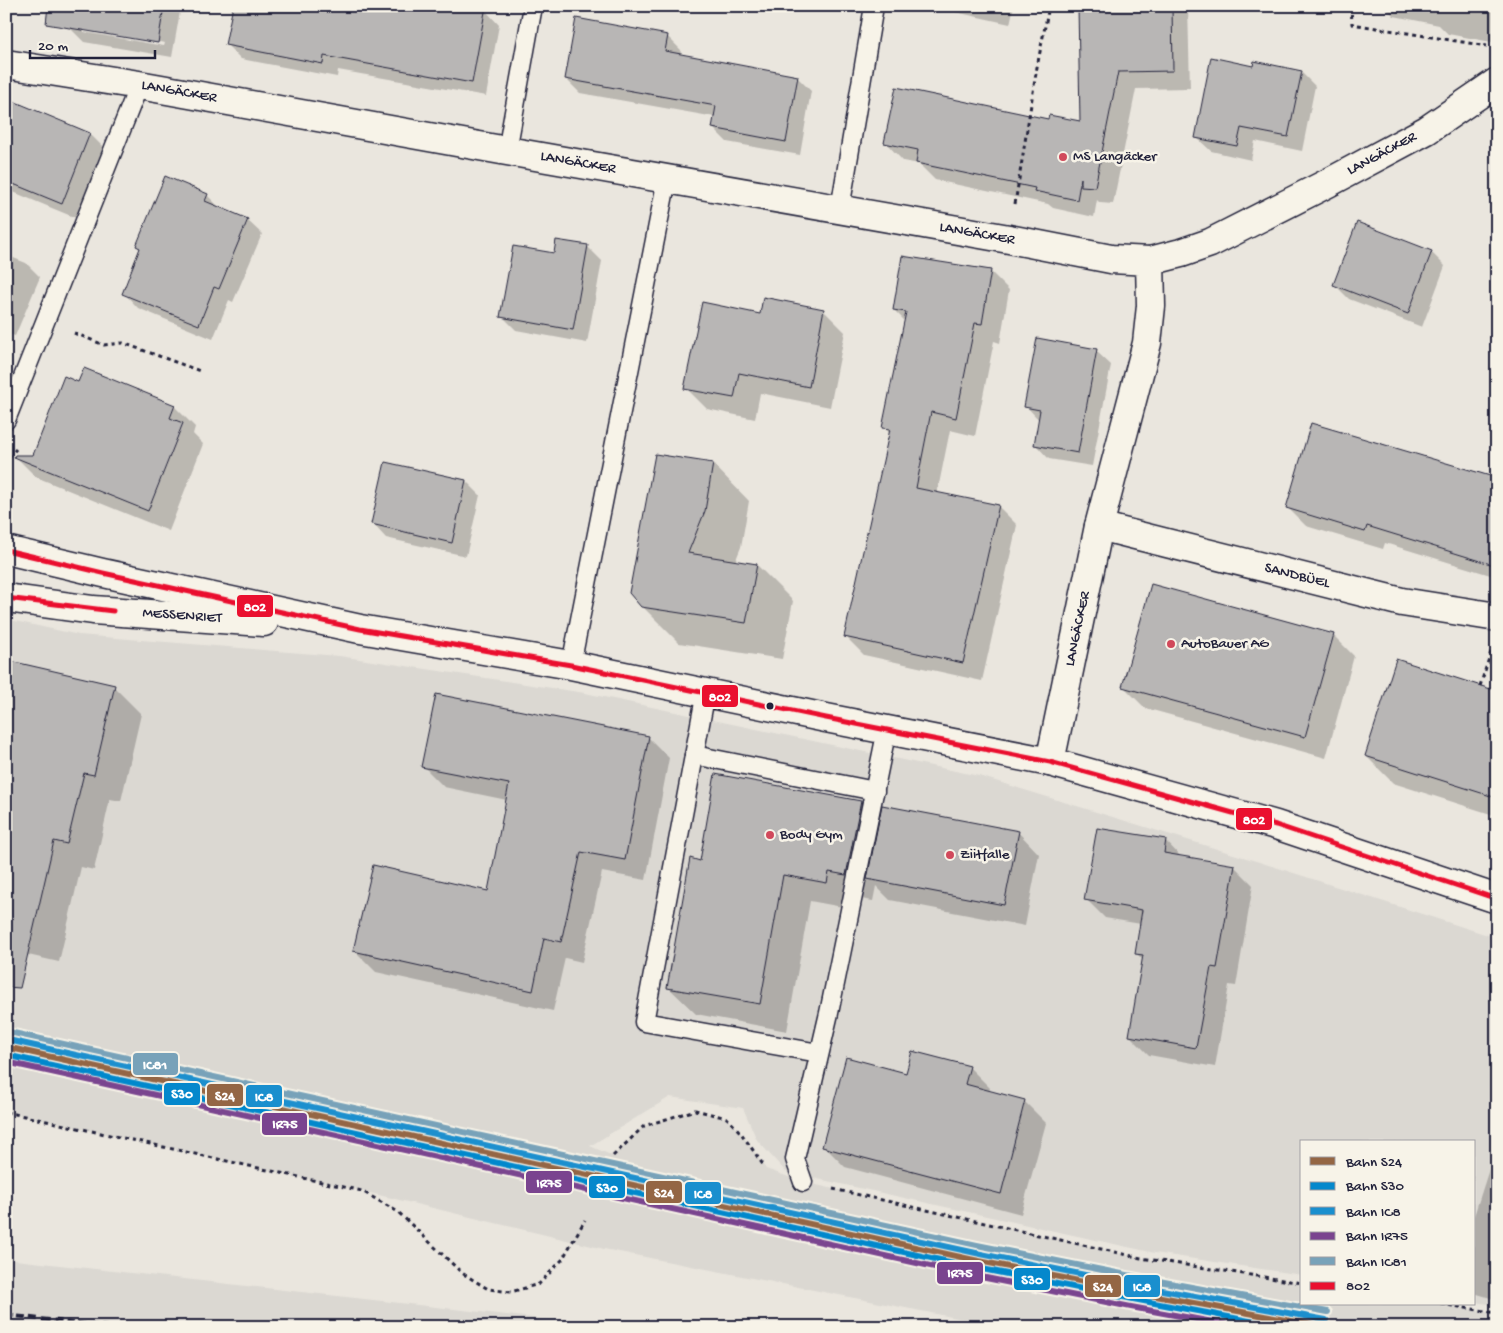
<svg xmlns="http://www.w3.org/2000/svg" width="1503" height="1333" viewBox="0 0 1503 1333" font-family="'Gochi Hand',sans-serif">
<style>
.built{fill:#dbd8d2}
.shadow{fill:#0003;fill-rule:evenodd}
.building{fill:#b8b6b5;stroke:#22223b}
.lines{fill:none;stroke-linecap:round;stroke-linejoin:round}
.lane-casing{stroke:#22223b;stroke-width:21}
.street-casing{stroke:#22223b;stroke-width:31}
.primary-casing{stroke:#22223b;stroke-width:31}
.path{stroke:#22223b;stroke-width:3;stroke-dasharray:4 4;stroke-linecap:butt}
.lane{stroke:#f7f3e8;stroke-width:18}
.street{stroke:#f7f3e8;stroke-width:28}
.primary{stroke:#f7f3e8;stroke-width:28}
.rail{stroke:#22223b;stroke-width:4;stroke-dasharray:8 4;stroke-linecap:butt}
.bus-1-casing{stroke:#f7f3e8;stroke-width:9}
.bus-1{stroke:#ea102f;stroke-width:5}
.rail-1-casing{stroke:#f7f3e8;stroke-width:10}
.rail-2-casing{stroke:#f7f3e8;stroke-width:10}
.rail-3-casing{stroke:#f7f3e8;stroke-width:10}
.rail-4-casing{stroke:#f7f3e8;stroke-width:10}
.rail-5-casing{stroke:#f7f3e8;stroke-width:10}
.rail-1{stroke:#946644;stroke-width:6}
.rail-2{stroke:#0588cc;stroke-width:6}
.rail-3{stroke:#1a8fce;stroke-width:6}
.rail-4{stroke:#7a448f;stroke-width:6}
.rail-5{stroke:#78a2b9;stroke-width:6}
.poi-dot{fill:#d1495b;stroke:#f7f3e8;stroke-width:2}
.bus-dot{fill:#22223b;stroke:#f7f3e8;stroke-width:2}
.labels{text-anchor:middle;dominant-baseline:central;stroke-width:5;stroke-linejoin:round;paint-order:stroke}
.street-label{font-size:15px;fill:#22223b;stroke:#f7f3e8}
.poi-label{font-size:15px;fill:#22223b;stroke:#f7f3e8;text-anchor:start}
.line-badge{stroke:#f7f3e8;stroke-width:2}
.badge-label{font-size:14px;text-anchor:middle;font-weight:bold;fill:#fff}
</style>
<rect width="100%" height="100%" fill="#eae6de"/>
<filter id="ink" filterUnits="userSpaceOnUse"><feTurbulence type="fractalNoise" baseFrequency=".02" numOctaves="2"/><feDisplacementMap in="SourceGraphic" scale="10" xChannelSelector="R" yChannelSelector="G"/><feConvolveMatrix kernelMatrix="1 2 1 2 8 2 1 2 1" color-interpolation-filters="sRGB"/></filter>
<g filter="url(#ink)">
<!-- built -->
<g class="built">
<path d="M6,619L79,635L339,656L585,693L979,776L1256,861L1497,938V1305L1474,1302V1142H1302V1275L1155,1253L786,1172L757,1140L743,1108L670,1097L590,1146L613,1156L644,1126L695,1110L727,1118L741,1133L766,1169L803,1182L1141,1258L1302,1283V1304H1441L1497,1313V1327H1003L604,1249L362,1191L6,1112Z"/>
<path d="M6,1259L614,1327H6Z"/>
</g>
<!-- shadow -->
<g class="shadow">
<path d="M73,6H181L172,57L84,42L70,28ZM84,29L165,43L164,46L84,32Z"/>
<path d="M928,6H1014L1010,24Z"/>
<path d="M1079,6H1188L1190,88L1136,89L1113,204L1100,203L1097,200L1094,217L1053,208L1048,204L935,180L919,164L903,161L886,143L1049,120L1081,123Z"/>
<path d="M1384,6H1497V43L1448,34L1439,25L1394,16Z"/>
<path d="M485,10L499,25L486,96L338,70L337,77L241,59L227,45Z"/>
<path d="M667,36L681,50L680,55L797,77L811,91L800,155L727,142L713,128L715,117L580,93L566,79Z"/>
<path d="M1254,67L1301,72L1315,86L1302,151L1255,141L1251,160L1211,151L1196,137Z"/>
<path d="M6,100L90,134L104,148L76,218L6,189Z"/>
<path d="M207,195L221,209L247,220L262,234L233,302L229,300L213,339L138,308L124,293L141,250L137,246Z"/>
<path d="M588,247L602,261L587,343L516,330L502,316L555,255Z"/>
<path d="M1431,252L1445,266L1422,327L1349,299L1335,285Z"/>
<path d="M6,255L26,263L40,277L15,336L6,333Z"/>
<path d="M990,271L1009,290L1000,343L994,341L975,436L950,430L937,494L998,506L1017,525L982,681L864,655L845,636L890,434L884,427L905,321L894,310Z"/>
<path d="M764,298L824,311L845,332L830,407L760,393L755,419L707,409L686,388L761,315Z"/>
<path d="M1096,351L1111,365L1092,466L1049,459L1035,444L1039,420L1026,406Z"/>
<path d="M84,370L175,407L195,427L193,434L203,444L169,531L36,477L16,457H34L79,384Z"/>
<path d="M656,456L713,464L749,501L741,547L735,562L757,565L793,601L782,659L679,643L642,606Z"/>
<path d="M1497,480V577L1385,543L1383,549L1306,526L1288,508Z"/>
<path d="M466,481L480,495L466,556L386,538L372,523Z"/>
<path d="M1333,635L1354,656L1326,758L1145,708L1124,687Z"/>
<path d="M114,687L141,714L121,801L110,799L94,870L81,867L59,962L6,950Z"/>
<path d="M1497,693V816L1393,783L1366,756Z"/>
<path d="M648,737L669,758L646,880L602,872L582,962L565,958L553,1011L376,972L355,951L489,892L507,800L444,787L423,766Z"/>
<path d="M716,775L861,802L880,822L1018,832L1039,854L1025,926L890,900L876,886L873,901L855,898L853,909L810,901L787,1031L696,1014L668,987L701,862Z"/>
<path d="M1165,840L1182,858L1234,866L1253,885L1236,986L1229,985L1215,1067L1149,1055L1130,1036L1143,960L1136,953L1141,924L1105,918L1086,899Z"/>
<path d="M969,1067L990,1088L989,1092L1025,1102L1046,1123L1021,1214L845,1167L824,1146L906,1074Z"/>
<path d="M1497,1144V1300L1474,1293V1216Z"/>
</g>
<!-- building -->
<g class="building">
<path d="M48,6H164L158,43L46,24Z"/>
<path d="M233,6H486L472,83L324,56L323,64L225,45Z"/>
<path d="M1078,6H1172L1173,71L1118,72L1095,187L1081,186V178L1077,200L1034,191L1035,188L916,163L918,150L884,143L896,87L1048,119L1049,115L1080,121Z"/>
<path d="M576,18L668,35L665,51L798,76L786,142L712,128L716,106L565,79Z"/>
<path d="M1211,57L1253,66L1254,61L1302,71L1288,137L1241,128L1237,146L1195,138Z"/>
<path d="M6,98L90,133L62,204L6,181Z"/>
<path d="M165,176L208,194L205,201L248,219L219,289L214,287L199,325L122,294L140,248L136,246Z"/>
<path d="M1357,222L1432,251L1408,314L1333,285Z"/>
<path d="M556,240L588,245L573,330L500,317L513,246L554,253Z"/>
<path d="M902,256L991,270L982,324L975,323L956,418L931,412L916,488L999,505L963,663L844,637L890,429L882,428L906,312L893,310Z"/>
<path d="M763,297L824,309L809,387L739,373L734,398L684,389L702,302L760,314Z"/>
<path d="M1037,338L1097,349L1078,453L1034,445L1040,410L1024,407Z"/>
<path d="M84,368L175,405L170,418L183,423L148,511L14,457L15,455H33L64,376L78,382Z"/>
<path d="M1311,423L1497,478V566L1367,526L1365,532L1286,508Z"/>
<path d="M655,454L713,463L705,511L688,553L757,564L746,623L641,607L629,593Z"/>
<path d="M385,462L466,480L452,543L371,524Z"/>
<path d="M1151,584L1334,634L1305,737L1122,687Z"/>
<path d="M1396,659L1497,691V798L1365,756Z"/>
<path d="M6,660L115,685L94,775L84,773L67,844L54,841L20,988L6,987Z"/>
<path d="M436,694L649,736L625,860L581,852L561,942L544,938L533,991L353,951L373,865L488,891L509,784L421,767Z"/>
<path d="M715,774L861,801L846,875L829,872L827,883L783,875L760,1004L667,988L690,858L700,861Z"/>
<path d="M882,805L1019,831L1004,905L867,879Z"/>
<path d="M1097,828L1166,839L1164,853L1235,865L1217,968L1211,967L1196,1048L1129,1036L1143,955L1135,954L1142,910L1084,900Z"/>
<path d="M912,1051L970,1066L965,1084L1025,1100L1001,1194L822,1147L846,1057L906,1073Z"/>
</g>
<g class="lines">
<defs>
<g id="lane">
<path d="M507,151L533,6"/>
<path d="M840,209L874,6"/>
<path d="M6,420L139,85"/>
<path d="M571,665L667,179"/>
<path d="M706,692L644,1022L819,1053"/>
<path d="M694,755L875,791"/>
<path d="M803,1182L795,1159L829,1013L887,729"/>
</g>
<g id="street">
<path d="M6,64L139,85L507,151L1009,239L1111,259L1150,261L1151,306L1147,343L1099,526L1050,762"/>
<path d="M1150,261L1181,253L1210,243L1328,183L1427,130L1497,82"/>
<path d="M1099,526L1402,602L1497,617"/>
</g>
<g id="primary">
<path d="M6,550L103,573L360,629L571,665L826,718L1050,762L1276,825L1497,899"/>
<path d="M6,598L93,610L264,622"/>
</g>
</defs>
<!-- lane casing -->
<use href="#lane" class="lane-casing"/>
<!-- street casing -->
<use href="#street" class="street-casing"/>
<!-- primary casing -->
<use href="#primary" class="primary-casing"/>
<!-- path -->
<g class="path">
<path d="M1351,6L1352,24L1487,46"/>
<path d="M1015,204L1037,67L1049,6"/>
<path d="M74,333L104,345L123,343L200,371"/>
<path d="M6,465L10,456L16,449"/>
<path d="M1480,686L1491,652"/>
<path d="M6,1112L362,1191L398,1212L462,1273L488,1289L511,1292L539,1284L562,1260L585,1220"/>
<path d="M613,1156L644,1126L695,1110L727,1118L741,1133L764,1166"/>
<path d="M833,1189L1141,1258L1302,1283"/>
<path d="M1441,1304L1497,1313"/>
</g>
<!-- lane -->
<use href="#lane" class="lane"/>
<!-- street -->
<use href="#street" class="street"/>
<!-- primary -->
<use href="#primary" class="primary"/>
<!-- rail -->
<path class="rail" d="M6,1315L109,1327"/>
<defs>
<g id="bus-1">
<path d="M6,550L103,573L360,629L571,665L826,718L1050,762L1276,825L1497,899"/>
<path d="M6,598L113,611"/>
</g>
</defs>
<!-- bus-1 casing -->
<use href="#bus-1" class="bus-1-casing"/>
<!-- bus-1 -->
<use href="#bus-1" class="bus-1"/>
<defs>
<path id="rail-1" d="M6,1047L974,1260L1134,1292L1324,1327"/>
<path id="rail-2" d="M6,1055L972,1267L1133,1299L1282,1327"/>
<path id="rail-3" d="M8,1040L976,1253L1135,1285L1326,1320"/>
<path id="rail-4" d="M6,1062L971,1275L1131,1307L1240,1327"/>
<path id="rail-5" d="M9,1032L977,1245L1137,1277L1328,1312"/>
</defs>
<!-- rail-1 casing -->
<use href="#rail-1" class="rail-1-casing"/>
<!-- rail-2 casing -->
<use href="#rail-2" class="rail-2-casing"/>
<!-- rail-3 casing -->
<use href="#rail-3" class="rail-3-casing"/>
<!-- rail-4 casing -->
<use href="#rail-4" class="rail-4-casing"/>
<!-- rail-5 casing -->
<use href="#rail-5" class="rail-5-casing"/>
<!-- rail-1 -->
<use href="#rail-1" class="rail-1"/>
<!-- rail-2 -->
<use href="#rail-2" class="rail-2"/>
<!-- rail-3 -->
<use href="#rail-3" class="rail-3"/>
<!-- rail-4 -->
<use href="#rail-4" class="rail-4"/>
<!-- rail-5 -->
<use href="#rail-5" class="rail-5"/>
</g>
</g>
<!-- markers -->
<g class="poi-dot">
<circle cx="1063" cy="157" r="5"/>
<circle cx="1171" cy="644" r="5"/>
<circle cx="770" cy="835" r="5"/>
<circle cx="950" cy="855" r="5"/>
</g>
<circle class="bus-dot" cx="770" cy="706" r="4.5"/>
<g class="labels">
<!-- street labels -->
<g class="street-label">
<text transform="translate(179 92) rotate(10)">LANGÄCKER</text>
<text transform="translate(1382 154) rotate(-28)">LANGÄCKER</text>
<text transform="translate(578 163) rotate(10)">LANGÄCKER</text>
<text transform="translate(977 234) rotate(10)">LANGÄCKER</text>
<text transform="translate(1297 576) rotate(14)">SANDBÜEL</text>
<text transform="translate(182 616) rotate(4)">MESSENRIET</text>
<text transform="translate(1078 629) rotate(-78)">LANGÄCKER</text>
</g>
<!-- poi labels -->
<g class="poi-label">
<text x="1073" y="157">MS Langäcker</text>
<text x="1181" y="644">AutoBauer AG</text>
<text x="780" y="835">Body Gym</text>
<text x="960" y="855">Ziitfalle</text>
</g>
</g>
<g class="line-badge">
<rect x="236" y="594" width="38" height="24" rx="5" fill="#ea102f"/>
<rect x="701" y="684" width="38" height="24" rx="5" fill="#ea102f"/>
<rect x="1235" y="807" width="38" height="24" rx="5" fill="#ea102f"/>
<rect x="132" y="1052" width="47" height="24" rx="5" fill="#78a2b9"/>
<rect x="163" y="1082" width="38" height="24" rx="5" fill="#0588cc"/>
<rect x="206" y="1083" width="38" height="24" rx="5" fill="#946644"/>
<rect x="245" y="1084" width="38" height="24" rx="5" fill="#1a8fce"/>
<rect x="261" y="1112" width="47" height="24" rx="5" fill="#7a448f"/>
<rect x="525" y="1170" width="48" height="24" rx="5" fill="#7a448f"/>
<rect x="588" y="1175" width="38" height="24" rx="5" fill="#0588cc"/>
<rect x="645" y="1180" width="38" height="24" rx="5" fill="#946644"/>
<rect x="684" y="1181" width="38" height="24" rx="5" fill="#1a8fce"/>
<rect x="936" y="1261" width="48" height="24" rx="5" fill="#7a448f"/>
<rect x="1013" y="1267" width="38" height="24" rx="5" fill="#0588cc"/>
<rect x="1084" y="1274" width="38" height="24" rx="5" fill="#946644"/>
<rect x="1123" y="1274" width="38" height="24" rx="5" fill="#1a8fce"/>
</g>
<g class="badge-label">
<text x="255" y="611">802</text>
<text x="720" y="701">802</text>
<text x="1254" y="824">802</text>
<text x="155" y="1069">IC81</text>
<text x="182" y="1098">S30</text>
<text x="225" y="1100">S24</text>
<text x="264" y="1101">IC8</text>
<text x="285" y="1128">IR75</text>
<text x="549" y="1187">IR75</text>
<text x="607" y="1192">S30</text>
<text x="664" y="1197">S24</text>
<text x="703" y="1198">IC8</text>
<text x="960" y="1277">IR75</text>
<text x="1032" y="1284">S30</text>
<text x="1103" y="1291">S24</text>
<text x="1142" y="1291">IC8</text>
</g>
<!-- margin -->
<rect width="1503" height="1333" fill="none" stroke="#f7f3e8" stroke-width="25"/>
<rect x="12" y="12" width="1478" height="1308" fill="none" stroke="#22223b" stroke-width="2" filter="url(#ink)"/>
<!-- legend -->
<rect x="1300" y="1140" width="175" height="165" fill="#f7f3e8" stroke="#a29fa3"/>
<rect x="1310" y="1157" width="25" height="8" fill="#946644" stroke="#a29fa3"/>
<text x="1346" y="1166" font-size="15" fill="#22223b">Bahn S24</text>
<rect x="1310" y="1182" width="25" height="8" fill="#0588cc" stroke="#a29fa3"/>
<text x="1346" y="1190" font-size="15" fill="#22223b">Bahn S30</text>
<rect x="1310" y="1207" width="25" height="8" fill="#1a8fce" stroke="#a29fa3"/>
<text x="1346" y="1216" font-size="15" fill="#22223b">Bahn IC8</text>
<rect x="1310" y="1232" width="25" height="8" fill="#7a448f" stroke="#a29fa3"/>
<text x="1346" y="1240" font-size="15" fill="#22223b">Bahn IR75</text>
<rect x="1310" y="1257" width="25" height="8" fill="#78a2b9" stroke="#a29fa3"/>
<text x="1346" y="1266" font-size="15" fill="#22223b">Bahn IC81</text>
<rect x="1310" y="1282" width="25" height="8" fill="#ea102f" stroke="#a29fa3"/>
<text x="1346" y="1290" font-size="15" fill="#22223b">802</text>
<!-- scale -->
<path d="M30 50v8h125v-8" fill="none" stroke="#22223b" stroke-width="2.5"/>
<text x="38" y="50" font-size="15" fill="#22223b" stroke="#f7f3e8" stroke-width="4" paint-order="stroke">20 m</text>
</svg>
